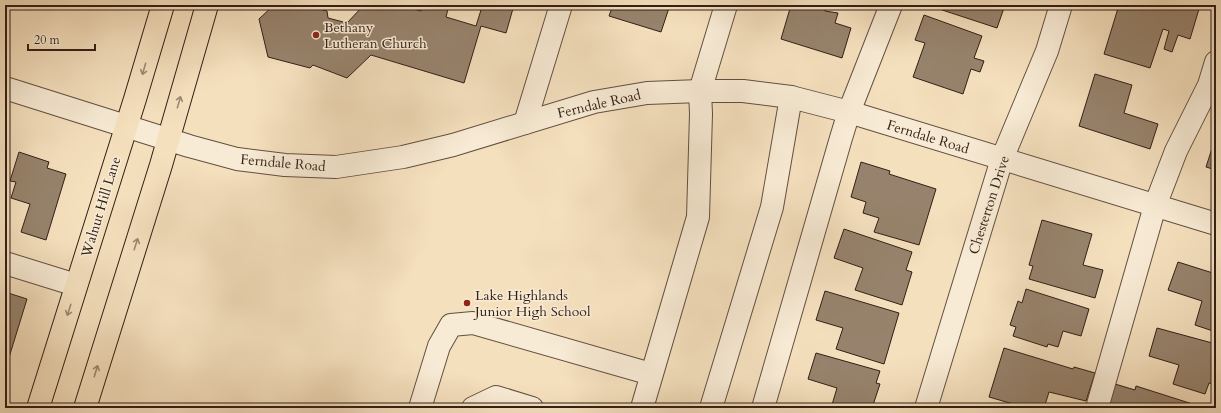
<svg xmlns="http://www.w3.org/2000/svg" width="1221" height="413" viewBox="0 0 1221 413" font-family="Cardo,serif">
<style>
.building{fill:#97836d;stroke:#311f16}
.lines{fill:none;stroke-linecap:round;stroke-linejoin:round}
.minor-casing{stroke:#624f40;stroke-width:24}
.major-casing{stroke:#311f16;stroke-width:24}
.minor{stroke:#f8ebd5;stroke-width:22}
.major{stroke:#f5e0be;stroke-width:22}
.oneway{stroke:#9d8972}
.poi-dot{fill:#8f2418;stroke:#f8ebd5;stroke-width:1.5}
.labels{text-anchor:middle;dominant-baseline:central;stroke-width:3;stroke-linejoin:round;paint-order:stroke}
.poi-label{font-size:14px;fill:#311f16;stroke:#f8ebd5;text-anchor:start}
.street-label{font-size:14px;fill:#311f16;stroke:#f8ebd5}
</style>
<rect width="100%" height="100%" fill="#f5e0be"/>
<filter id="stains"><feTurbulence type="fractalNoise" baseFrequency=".005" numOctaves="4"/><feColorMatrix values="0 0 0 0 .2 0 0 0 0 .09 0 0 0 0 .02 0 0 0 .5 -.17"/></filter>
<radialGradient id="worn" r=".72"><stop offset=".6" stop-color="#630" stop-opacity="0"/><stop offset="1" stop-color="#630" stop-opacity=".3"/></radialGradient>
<!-- building -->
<g class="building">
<path d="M274,5H304L327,11L328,18L347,23L364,5H400L421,11L423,5H449L446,17L476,26L481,10L465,5H514L506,33L481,26L464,83L371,55L347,78L313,65L310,68L268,57L259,19Z"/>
<path d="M613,5H670L661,32L609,16Z"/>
<path d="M791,5H826L825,11L838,13L835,23L851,28L842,58L781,39Z"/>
<path d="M927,5H1005L997,28Z"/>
<path d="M1119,5H1186L1199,9L1190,39L1178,35L1172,52L1164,49L1169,31L1163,29L1150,68L1104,54Z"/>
<path d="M924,15L982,36L974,58L984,61L980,72L971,69L963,94L913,77L925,43L915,40Z"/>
<path d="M1095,74L1132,85L1124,113L1158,124L1150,149L1079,126Z"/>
<path d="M1215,139L1216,140V170L1206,167Z"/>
<path d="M19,152L49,162L47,168L66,174L46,240L21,232L30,204L11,198L16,182L10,181Z"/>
<path d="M861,162L890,171L889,174L936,189L919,245L874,232L879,218L863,213L866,202L851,197Z"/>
<path d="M1042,220L1092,234L1083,265L1103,270L1095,298L1029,279L1033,266L1029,265Z"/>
<path d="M844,229L912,252L906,270L912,272L902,305L855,290L863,268L834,258Z"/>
<path d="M1178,262L1216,274V332L1195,325L1202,301L1168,290Z"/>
<path d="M1026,289L1089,309L1081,336L1063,331L1058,347L1048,344L1047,347L1013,336L1016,327L1010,325L1018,301L1022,303Z"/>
<path d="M825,291L899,313L884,364L836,349L843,328L816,320Z"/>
<path d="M5,292L27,299L7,364L5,363Z"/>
<path d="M1157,328L1216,344V378L1214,384L1209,383L1205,394L1173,384L1179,365L1149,356Z"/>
<path d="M1004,348L1073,369L1074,367L1095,373L1086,401L1049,392L1044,408L1031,406L1030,408H1027L989,397Z"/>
<path d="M816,353L880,371L876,383L880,384L872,408H831L837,388L808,379Z"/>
<path d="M1115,384L1135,390L1136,386L1202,407V408H1117L1109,405Z"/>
</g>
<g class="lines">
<defs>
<g id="minor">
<path d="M5,88L189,146L237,159L285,165L336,167L403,157L453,145L594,102L647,93L700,91H743L791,97L849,112L1216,224"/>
<path d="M525,123L561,5"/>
<path d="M5,263L76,285"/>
<path d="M420,408L439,346L451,325L473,323L651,374"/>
<path d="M473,408L496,397L532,408"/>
<path d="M642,408L698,217L701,114L700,91L726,5"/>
<path d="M711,408L772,207L791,97"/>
<path d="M763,408L841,138L849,112L891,5"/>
<path d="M926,408L1002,159L1047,51L1061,5"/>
<path d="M1097,408L1155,206L1176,151L1209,85L1216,62"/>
</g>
<g id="major">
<path d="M38,408L135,99L163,5"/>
<path d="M85,408L161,165L207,5"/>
</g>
</defs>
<!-- minor casing -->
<use href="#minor" class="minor-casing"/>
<!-- major casing -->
<use href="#major" class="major-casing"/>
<!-- minor -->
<use href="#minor" class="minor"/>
<!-- major -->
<use href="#major" class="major"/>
</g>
<!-- one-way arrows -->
<defs><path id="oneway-shaft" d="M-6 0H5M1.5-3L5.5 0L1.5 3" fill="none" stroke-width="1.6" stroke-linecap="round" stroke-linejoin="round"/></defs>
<g class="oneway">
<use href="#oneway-shaft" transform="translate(144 69) rotate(106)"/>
<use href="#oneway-shaft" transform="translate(179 102) rotate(-74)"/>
<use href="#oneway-shaft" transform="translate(136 244) rotate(-72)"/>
<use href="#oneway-shaft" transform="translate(69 310) rotate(108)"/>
<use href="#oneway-shaft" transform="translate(96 371) rotate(-73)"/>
</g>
<!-- markers -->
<g class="poi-dot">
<circle cx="316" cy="35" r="4"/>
<circle cx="467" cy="303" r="4"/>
</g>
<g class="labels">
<!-- poi labels -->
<g class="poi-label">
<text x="324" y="27">Bethany<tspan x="324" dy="16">Lutheran Church</tspan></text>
<text x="475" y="295">Lake Highlands<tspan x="475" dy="16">Junior High School</tspan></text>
</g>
<!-- street labels -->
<g class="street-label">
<text transform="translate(599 104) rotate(-13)">Ferndale Road</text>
<text transform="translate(928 137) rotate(17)">Ferndale Road</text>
<text transform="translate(283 163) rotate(5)">Ferndale Road</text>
<text transform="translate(989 205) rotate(-72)">Chesterton Drive</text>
<text transform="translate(101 207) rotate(-73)">Walnut Hill Lane</text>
</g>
</g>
<!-- margin -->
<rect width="1221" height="413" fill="none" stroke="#f5e0be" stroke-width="20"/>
<rect x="6" y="6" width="1209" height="401" fill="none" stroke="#311f16" stroke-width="2"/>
<rect x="10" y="10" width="1201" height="393" fill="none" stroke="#311f16"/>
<!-- scale -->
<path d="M28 44v6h67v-6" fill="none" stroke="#311f16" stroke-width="2"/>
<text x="34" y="44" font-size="12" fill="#311f16" stroke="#f8ebd5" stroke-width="3" paint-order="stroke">20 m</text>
<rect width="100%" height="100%" filter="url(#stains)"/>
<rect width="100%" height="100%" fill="url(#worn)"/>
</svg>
